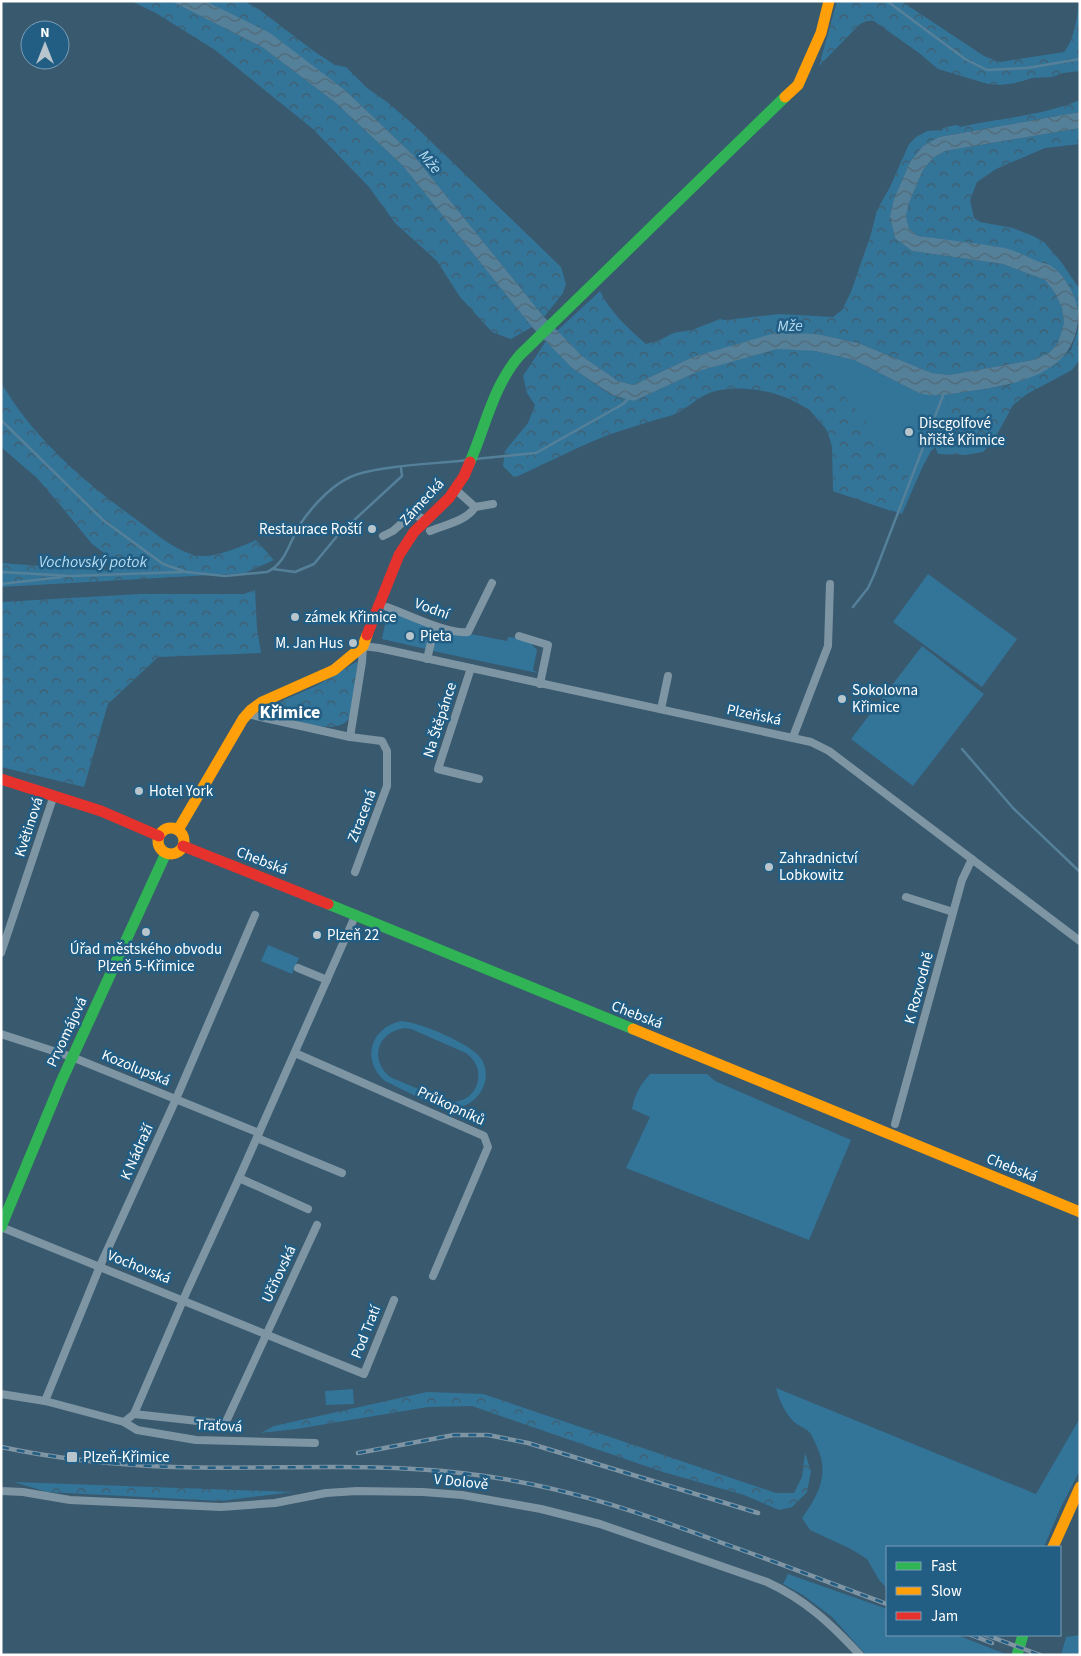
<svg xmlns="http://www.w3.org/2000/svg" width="1081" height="1656" viewBox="0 0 1081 1656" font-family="'Source Sans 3',sans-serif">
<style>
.grass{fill:#337499;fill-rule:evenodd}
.forest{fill:url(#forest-crowns)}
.water{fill:url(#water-waves)}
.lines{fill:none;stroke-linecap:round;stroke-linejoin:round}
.stream{stroke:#558099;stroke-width:2.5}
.street{stroke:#7e95a4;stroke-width:8}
.fast{stroke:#30b455;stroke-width:11}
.slow{stroke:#ff9f0a;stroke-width:11}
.jam{stroke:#e5322d;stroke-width:11}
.rail-casing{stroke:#7f95a4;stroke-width:4.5}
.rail{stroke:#225e84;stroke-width:2.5;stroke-dasharray:8;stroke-linecap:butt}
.poi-dot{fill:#b9c5cc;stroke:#225e84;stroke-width:2}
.labels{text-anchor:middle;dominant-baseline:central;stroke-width:5;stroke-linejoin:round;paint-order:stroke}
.poi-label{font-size:15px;fill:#fff;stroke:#225e84;text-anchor:start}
.street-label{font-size:15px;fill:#fff;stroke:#225e84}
.water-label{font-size:16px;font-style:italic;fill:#b5dbf0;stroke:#225e84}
.quarter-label{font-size:18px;font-weight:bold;fill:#fff;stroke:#225e84}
</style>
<defs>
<pattern id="forest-crowns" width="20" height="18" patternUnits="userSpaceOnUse" patternTransform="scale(1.25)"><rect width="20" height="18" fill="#337499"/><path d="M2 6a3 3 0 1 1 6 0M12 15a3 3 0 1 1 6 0" fill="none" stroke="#425c6b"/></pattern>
<pattern id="water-waves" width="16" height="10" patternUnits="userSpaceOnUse" patternTransform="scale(1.25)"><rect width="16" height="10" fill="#558099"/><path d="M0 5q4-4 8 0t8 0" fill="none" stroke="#516976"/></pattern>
</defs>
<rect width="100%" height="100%" fill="#38596e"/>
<!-- grass -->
<g class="grass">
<path d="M777,349L815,351L854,360L919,393L950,394L938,445L931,451L922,468L902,514L833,491L832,446L827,430L812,413Z"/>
<path d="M928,574L1017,639L982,687L893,622Z"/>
<path d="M388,609L431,628L426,649L382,639Z"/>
<path d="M442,630L471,634L507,641L508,637L527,639L537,650L533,670L538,673L433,651L436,633Z"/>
<path d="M922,646L984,694L913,786L851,739Z"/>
<path d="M268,945L299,958L292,974L261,961Z"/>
<path d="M401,1021C419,1022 473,1044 482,1060C495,1084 473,1111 448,1108C433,1106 400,1088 385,1081C361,1060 370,1028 401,1021ZM405,1028L411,1029L466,1053C475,1060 480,1068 478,1080C476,1094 462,1105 447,1101C441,1100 435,1096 430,1094C417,1088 403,1083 390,1077C369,1059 377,1032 405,1028Z"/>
<path d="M650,1074H707L715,1081L851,1140L809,1240L626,1168L650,1117L632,1109C635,1094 640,1085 650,1074Z"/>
<path d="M776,1388L1036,1494L1080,1418V1470L1060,1509L1044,1547H887V1588L879,1580L867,1559L851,1549L810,1530L802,1518C818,1496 830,1474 817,1447C815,1443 813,1437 810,1433C806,1428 799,1426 794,1422C785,1413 779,1400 776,1388Z"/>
<path d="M353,1389L354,1404L326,1405L325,1391Z"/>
<path d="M788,1574L887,1609V1635H957L1008,1655H866L832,1617L803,1595L783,1584Z"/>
<path d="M1080,1635V1655H1061L1066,1637Z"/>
</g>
<!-- forest -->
<g class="forest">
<path d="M131,1H171L262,47L336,103L403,166L532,327L511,339L492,332L460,297L437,261L395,223L369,187L313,129L215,50L156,13Z"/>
<path d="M205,1H244L260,10L315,52L335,65L346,67L367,88L387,102L415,126L561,267L566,284L563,293L544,317L414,156L346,91Z"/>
<path d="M837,1H901L984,56L1000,62L1064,52C1073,43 1079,14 1078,1H1080V71L1063,73L1052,77L1032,78L1016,83L1000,85L988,84L938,69L919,53L874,21C869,20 865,21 860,24L819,66Z"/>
<path d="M1080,100V112L939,137L923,146L910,162L894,199L890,216L895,238L912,251L1003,264L1045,280L1055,293L1062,308L1064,323L1058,343L1049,353L1033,360L950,375L932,373L858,343L817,334L693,357L633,385L618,381L582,356L557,331L600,291C609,311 629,329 646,344L660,340L673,333L692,330L720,319L725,320L779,314L833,317L842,310L851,292L871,234L877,210L890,187L909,144L916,137L927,131L944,130L941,128L957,125L960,127C999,118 1042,116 1080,100Z"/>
<path d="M1080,128V144L1045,148L996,169L977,182L970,200L974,218L980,222L1013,228L1033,236L1044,242L1062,263L1080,290V359L1072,370L1027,394L1013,405L994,440L983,452L965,455L938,454L932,439L950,394L1009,385L1071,350L1080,324L1077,304L1007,249L918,236L909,229L906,216L909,203L923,170L933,158L945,151Z"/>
<path d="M546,341L572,368L611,395L634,401L699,371L777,349L815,351L813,360L910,472L891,511L833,491C833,471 836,450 827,431C810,396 747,381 712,392C697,397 687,409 673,415C667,417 661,418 655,420C639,425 623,430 608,435C577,447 547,463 518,476L514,477L503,466L505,451L528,423L535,405L527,393L523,376Z"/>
<path d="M1,382C34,441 91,487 145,526C160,537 176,550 194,555C210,560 241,547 256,540L274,560L245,573L1,587V563L109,571L114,566L115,561L92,544L61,506L37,478L1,447Z"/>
<path d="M255,590L257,628L261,653L158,657L108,704L84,787L1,767V602L140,594H244Z"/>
<path d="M358,661L350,717C338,739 290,718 271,712L270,706L316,686Z"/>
<path d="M427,1392L483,1394L776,1493H794L802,1477L805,1453L811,1471L807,1492L792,1507L779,1510L744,1495L663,1472L472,1406L428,1407L296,1429L261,1433L274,1426Z"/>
<path d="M14,1482L294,1492L220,1501L47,1492Z"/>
</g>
<!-- water -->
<path class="water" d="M171,1H205L270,33L346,91L414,156L544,317L582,356L618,381L633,385L693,357L775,333L817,334L858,343L932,373L949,375L1033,360L1049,353L1058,343L1064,323L1062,308L1055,293L1045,280L1003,264L912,251L895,238L890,216L894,199L910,162L923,146L939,137L1080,112V128L945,151L933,158L923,170L909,203L906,216L909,229L918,236C947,240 976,243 1005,248C1016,251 1027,257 1037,261C1042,263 1050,264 1054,268C1065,276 1076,297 1078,310C1081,373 1019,384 971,391C955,393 935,398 919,393L854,360L815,351L777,349L699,371L634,401L612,395L572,368L532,327L403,166L336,103L262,47Z"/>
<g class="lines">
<!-- stream -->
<g class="stream">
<path d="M887,1L965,59L987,70L1027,68L1080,59"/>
<path d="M1,420L103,520L163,564L186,572L225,576L267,572C287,563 290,539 301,523C314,504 335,481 358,474C390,465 434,464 467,460"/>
<path d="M475,459L536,453L623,404L629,398"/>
<path d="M273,569L295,572L314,564L338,535L402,476L401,468"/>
<path d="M1,572L71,576L182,572"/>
<path d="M1,584L62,577"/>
<path d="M853,607L868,588L874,575L944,393"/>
<path d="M962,749L1013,808L1080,872"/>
</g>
<!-- street -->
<g class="street">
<path d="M455,489L475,507"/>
<path d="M475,507L493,504"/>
<path d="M430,531C444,525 467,521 475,507"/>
<path d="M383,536L393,531L410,516H417L426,520"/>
<path d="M387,607C407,614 449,635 468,632L492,583"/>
<path d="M519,636L548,645L540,684"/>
<path d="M427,659L435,626"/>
<path d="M471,668L438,769L479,779"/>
<path d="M661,709L668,676"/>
<path d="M247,714L350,737L382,741L387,751V786L355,872"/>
<path d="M350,737L362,662L363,646L379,648L811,742L829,751L1080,941"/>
<path d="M793,737L828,646L830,584"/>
<path d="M906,897L953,912"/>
<path d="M1,953L54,795"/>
<path d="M298,968L327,980"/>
<path d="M1,1034L72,1057L259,1133"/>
<path d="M295,1053L484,1136L488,1147L433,1276"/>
<path d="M895,1124L962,880L972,859"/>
<path d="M257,1138L342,1173"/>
<path d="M239,1178L308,1209"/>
<path d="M1,1227L364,1374L394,1300"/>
<path d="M1,1394L45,1401L124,1422"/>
<path d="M45,1401L100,1266L176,1099L255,915"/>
<path d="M134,1414L187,1291L239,1178L356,914"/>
<path d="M315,1443L196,1440L137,1430L124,1422L134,1414L225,1424L317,1225"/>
<path d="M1,1491L23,1492L70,1500L221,1507L275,1503L326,1493L357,1491L423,1492L462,1495L541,1509L600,1524L767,1582C806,1600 831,1624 860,1655"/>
</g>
<!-- fast -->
<g class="fast">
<path d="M470,462C486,425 493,386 520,355L785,97"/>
<path d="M328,904L633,1029"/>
<path d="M1,1227L61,1082L166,853"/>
<path d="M1017,1655L1023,1635"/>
</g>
<!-- slow -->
<g class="slow">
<path d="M785,97L798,85L821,33L829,1"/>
<circle cx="171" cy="841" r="13"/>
<path d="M178,830L243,719L251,710L262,702L334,670L363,646L367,635"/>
<path d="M633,1029L1080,1212"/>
<path d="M1053,1547L1080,1487"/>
</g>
<!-- jam -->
<g class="jam">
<path d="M367,635L399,555L414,532L449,498L464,476L470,462"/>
<path d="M1,779L101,811L159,836"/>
<path d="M183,846L328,904"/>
</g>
<defs>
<g id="rail">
<path d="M1,1447C58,1459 115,1465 173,1467C269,1470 365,1462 461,1473C554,1483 637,1511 725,1544C779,1563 833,1584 887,1604"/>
<path d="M358,1453L454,1435H488L528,1443L758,1513"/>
<path d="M971,1635L992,1643"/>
<path d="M986,1635L1040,1655"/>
</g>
</defs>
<!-- rail casing -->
<use href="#rail" class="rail-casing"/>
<!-- rail -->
<use href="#rail" class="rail"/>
</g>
<!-- markers -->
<g class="poi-dot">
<circle cx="909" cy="432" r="5"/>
<circle cx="372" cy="529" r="5"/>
<circle cx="295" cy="617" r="5"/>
<circle cx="410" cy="636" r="5"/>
<circle cx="353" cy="643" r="5"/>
<circle cx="842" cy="699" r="5"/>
<circle cx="139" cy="791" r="5"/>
<circle cx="769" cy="867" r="5"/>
<circle cx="146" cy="932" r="5"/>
<circle cx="317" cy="935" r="5"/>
<rect x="66" y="1451" width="12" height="12" rx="2.5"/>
</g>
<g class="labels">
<!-- poi labels -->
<g class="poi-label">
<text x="919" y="423">Discgolfové<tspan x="919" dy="17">hřiště Křimice</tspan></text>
<text x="362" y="529" text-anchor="end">Restaurace Roští</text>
<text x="305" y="617">zámek Křimice</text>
<text x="420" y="636">Pieta</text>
<text x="343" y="643" text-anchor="end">M. Jan Hus</text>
<text x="852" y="690">Sokolovna<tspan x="852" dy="17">Křimice</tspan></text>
<text x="149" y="791">Hotel York</text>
<text x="779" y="858">Zahradnictví<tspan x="779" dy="17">Lobkowitz</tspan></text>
<text x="327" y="935">Plzeň 22</text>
<text x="146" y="949" text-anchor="middle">Úřad městského obvodu<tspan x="146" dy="17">Plzeň 5-Křimice</tspan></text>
<text x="83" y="1457">Plzeň-Křimice</text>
</g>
<!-- street labels -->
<g class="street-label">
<text transform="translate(422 502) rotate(-47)">Zámecká</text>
<text transform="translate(432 609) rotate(20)">Vodní</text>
<text transform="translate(754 715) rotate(12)">Plzeňská</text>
<text transform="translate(440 720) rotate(-72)">Na Štěpánce</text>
<text transform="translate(362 816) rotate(-69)">Ztracená</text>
<text transform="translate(29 827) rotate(-72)">Květinová</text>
<text transform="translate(262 861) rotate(21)">Chebská</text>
<text transform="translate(919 988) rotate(-75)">K Rozvodně</text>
<text transform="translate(637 1015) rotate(21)">Chebská</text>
<text transform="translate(67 1032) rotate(-65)">Prvomájová</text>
<text transform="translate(136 1068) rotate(22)">Kozolupská</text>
<text transform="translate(451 1106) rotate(25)">Průkopníků</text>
<text transform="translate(137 1152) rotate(-66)">K Nádraží</text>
<text transform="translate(1012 1168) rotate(22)">Chebská</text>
<text transform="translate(139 1267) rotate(22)">Vochovská</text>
<text transform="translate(279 1274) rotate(-65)">Učňovská</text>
<text transform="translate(366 1332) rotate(-68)">Pod Tratí</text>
<text transform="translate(219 1426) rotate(3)">Traťová</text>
<text transform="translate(461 1482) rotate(6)">V Dolově</text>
</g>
<!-- water labels -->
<g class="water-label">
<text transform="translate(430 162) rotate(50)">Mže</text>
<text transform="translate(790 326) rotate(-2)">Mže</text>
<text x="93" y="562">Vochovský potok</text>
</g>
<!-- quarter labels -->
<g class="quarter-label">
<text x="290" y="712">Křimice</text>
</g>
</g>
<!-- border -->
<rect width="1081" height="1656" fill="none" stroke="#ffffff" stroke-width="5"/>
<!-- legend -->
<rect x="886" y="1546" width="175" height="90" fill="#225e84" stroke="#7a9eb5"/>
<rect x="896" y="1562" width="25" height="8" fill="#30b455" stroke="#7a9eb5"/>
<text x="931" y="1571" font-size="15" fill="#ffffff">Fast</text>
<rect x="896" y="1587" width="25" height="8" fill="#ff9f0a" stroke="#7a9eb5"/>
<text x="931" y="1596" font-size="15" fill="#ffffff">Slow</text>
<rect x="896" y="1612" width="25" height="8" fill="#e5322d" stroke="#7a9eb5"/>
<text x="931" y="1621" font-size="15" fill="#ffffff">Jam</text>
<!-- north arrow -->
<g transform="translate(45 45)"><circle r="24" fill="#225e84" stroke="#7a9eb5"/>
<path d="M0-4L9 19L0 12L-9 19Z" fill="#b9c5cc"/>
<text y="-8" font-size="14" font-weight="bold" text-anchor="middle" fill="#ffffff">N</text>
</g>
</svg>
